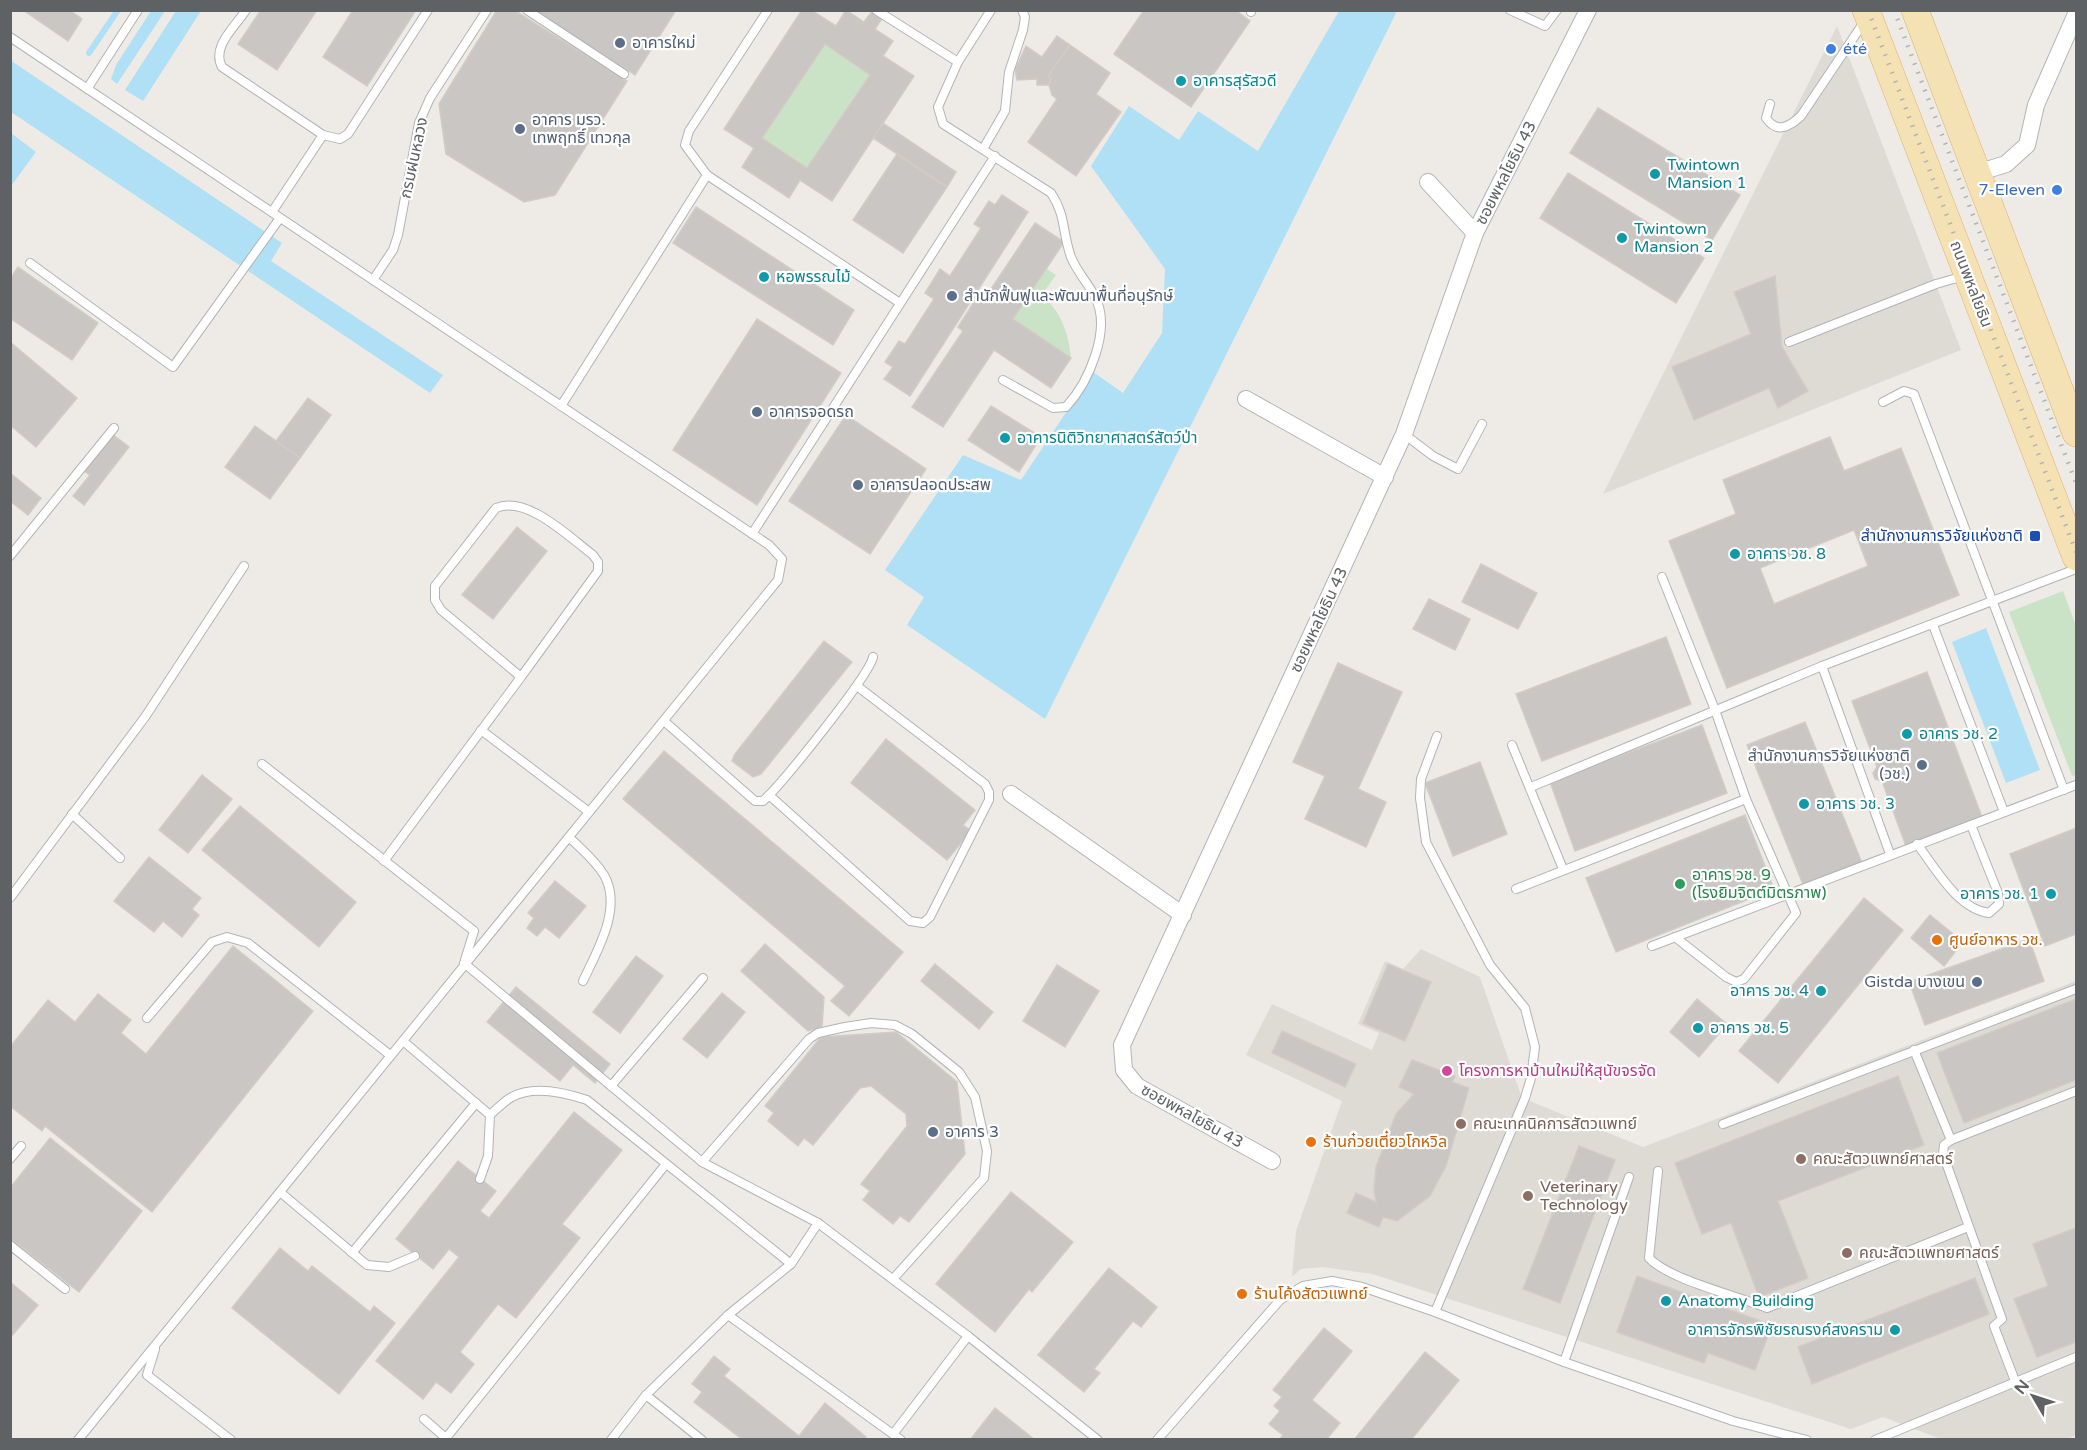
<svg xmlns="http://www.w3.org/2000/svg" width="2087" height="1450" viewBox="0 0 2087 1450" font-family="'Varela Round','Noto Sans Thai',sans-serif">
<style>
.education{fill:#dedbd5}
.green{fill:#cae3c6}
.water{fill:#b0e0f5}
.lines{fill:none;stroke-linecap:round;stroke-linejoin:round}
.stream{stroke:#b0e0f5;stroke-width:6}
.building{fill:#cac6c3;stroke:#d2ccc5;stroke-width:1.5;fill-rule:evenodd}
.service-casing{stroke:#b1b4b7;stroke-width:10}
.minor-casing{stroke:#b1b4b7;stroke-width:18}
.primary-casing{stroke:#e1b06d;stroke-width:28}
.service{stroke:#fff;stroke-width:8}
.minor{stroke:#fff;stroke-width:16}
.primary{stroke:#f5e2b4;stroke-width:27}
.rail{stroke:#b2b3b3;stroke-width:4.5;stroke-dasharray:1.5 8;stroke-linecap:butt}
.service-dot{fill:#5c6f8a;stroke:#fff;stroke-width:2}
.shop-dot{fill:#3f7fe0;stroke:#fff;stroke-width:2}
.culture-dot{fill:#0f9aa8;stroke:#fff;stroke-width:2}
.transit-dot{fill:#1a4fb4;stroke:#fff;stroke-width:2}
.leisure-dot{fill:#2e9e5b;stroke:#fff;stroke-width:2}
.food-dot{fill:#e8710a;stroke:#fff;stroke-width:2}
.hotel-dot{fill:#d1479c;stroke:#fff;stroke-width:2}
.education-dot{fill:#8d6e63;stroke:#fff;stroke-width:2}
.labels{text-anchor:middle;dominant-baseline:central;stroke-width:4.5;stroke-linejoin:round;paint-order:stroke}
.service-label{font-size:16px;fill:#4e5e75;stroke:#fff;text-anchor:start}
.shop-label{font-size:16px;fill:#366cbe;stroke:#fff;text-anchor:start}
.culture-label{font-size:16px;fill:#0d838f;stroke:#fff;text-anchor:start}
.street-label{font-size:16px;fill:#5e6265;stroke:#fff}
.transit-label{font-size:16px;fill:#164399;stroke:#fff;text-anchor:end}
.leisure-label{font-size:16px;fill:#27864d;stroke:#fff;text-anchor:start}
.food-label{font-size:16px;fill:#c56008;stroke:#fff;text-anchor:start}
.hotel-label{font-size:16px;fill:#b23c85;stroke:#fff;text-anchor:start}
.education-label{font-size:16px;fill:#785e54;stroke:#fff;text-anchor:start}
</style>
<rect width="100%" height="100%" fill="#eeebe6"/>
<!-- education -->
<g class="education">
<path d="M1837,26L1961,350L1603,494Z"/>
<path d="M1421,949L1480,977L1522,1098L1643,1147L2076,981V1435L2065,1440L1941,1439L1883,1417L1851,1429L1372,1274L1322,1267L1301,1269L1292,1277L1296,1231L1342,1101L1246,1055L1272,1004L1372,1050L1379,1033L1358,1024L1385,961L1403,969Z"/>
</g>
<!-- green -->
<g class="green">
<path d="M825,44L870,75L807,168L762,138Z"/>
<path d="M1047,269L1056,275L1041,296C1061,309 1069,335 1071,358L1013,319Z"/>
<path d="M2063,591L2076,626V775L2072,776L2009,612Z"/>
</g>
<!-- water -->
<g class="water">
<path d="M151,11H165L117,84L111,79L116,65Z"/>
<path d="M176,11H201L143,101L125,90Z"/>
<path d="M1339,11H1397L1045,719L907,625L924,597L885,570L963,455L1021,480L1093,372L1123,393L1162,333L1165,269L1091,166L1129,106L1179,140L1198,111L1258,151Z"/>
<path d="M10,60L282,243L271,261L443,375L430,393L11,112Z"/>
<path d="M11,133L36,152L11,186Z"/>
<path d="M1986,628L2040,770L2006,783L1952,642Z"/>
</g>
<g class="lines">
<!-- stream -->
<path class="stream" d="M89,53L118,10"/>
</g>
<!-- building -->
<g class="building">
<path d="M23,10H69L82,19L68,41Z"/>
<path d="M261,10H317L277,70L238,44Z"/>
<path d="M353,10H416L367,86L323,57Z"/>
<path d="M497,10H514L627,81L555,195L524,202L446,154L439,104Z"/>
<path d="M532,10H676L635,75Z"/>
<path d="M802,10H811L836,26L846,10L864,22L873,10L883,17L875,29L893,41L883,56L914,76L832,201L800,180L789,198L742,167L754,148L724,129ZM825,44L870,75L807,168L762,138Z"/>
<path d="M1144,10H1235L1250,21L1191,107L1114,54Z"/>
<path d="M1057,36L1070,45L1048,76L1051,78L1049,85H1037V79L1017,80L1015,70L1026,46L1042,57Z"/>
<path d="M1070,45L1110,73L1096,94L1121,112L1076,176L1028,142L1057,99L1052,95L1049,85L1051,78L1048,76Z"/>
<path d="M1598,108L1740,195L1712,240L1570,153Z"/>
<path d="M883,123L956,172L947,187L873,138Z"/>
<path d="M897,154L947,187L903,253L853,220Z"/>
<path d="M1568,173L1704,258L1676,303L1540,218Z"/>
<path d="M1002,195L1028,212L910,396L884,379L893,367L885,362L899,341L905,344L934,299L925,293L940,269L950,276L981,228L974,224L989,201L995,205Z"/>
<path d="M696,207L854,310L833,345L673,243Z"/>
<path d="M1035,223L1064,242L1013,319L1071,358L1051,388L994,350L943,427L912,407L963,331L958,327L977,297L983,301Z"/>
<path d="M18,267L98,323L72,360L10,318V279Z"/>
<path d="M1775,276L1782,347L1808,391L1778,408L1769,388L1694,420L1672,367L1751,334L1734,292Z"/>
<path d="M757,319L841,373L757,505L673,450Z"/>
<path d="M10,342L77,398L36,447L10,425Z"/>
<path d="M308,398L331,415L300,458L276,441Z"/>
<path d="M991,406L1041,437L1019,472L968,440Z"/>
<path d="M846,415L926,469L870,554L789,501Z"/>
<path d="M255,426L300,458L270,499L225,467Z"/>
<path d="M112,434L129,447L84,505L73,496L90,475L84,471Z"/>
<path d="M1830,437L1844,471L1901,448L1959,595L1727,688L1669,541L1736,514L1723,480ZM1854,530L1868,566L1774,604L1760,568Z"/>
<path d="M10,473L41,498L28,515L10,501Z"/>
<path d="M517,527L547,551L493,619L462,595Z"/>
<path d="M1481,564L1537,593L1518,629L1462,602Z"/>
<path d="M1429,599L1470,619L1455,650L1413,629Z"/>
<path d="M1666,637L1691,704L1542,761L1516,694Z"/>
<path d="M824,641L852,662L761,774L753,777L732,761L735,754Z"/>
<path d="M1338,663L1402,692L1358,789L1386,802L1366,847L1305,819L1325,776L1293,762Z"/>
<path d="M1927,672L1982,817L1906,846L1882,781L1875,779L1873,773L1877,767L1852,701Z"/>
<path d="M1805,722L1862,863L1804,887L1747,745Z"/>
<path d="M1702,725L1727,793L1575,851L1550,782Z"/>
<path d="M886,739L975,810L963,825L971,831L947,860L851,783Z"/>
<path d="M664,751L903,952L849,1016L831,1001L845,986L623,799Z"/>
<path d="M1480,762L1507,834L1453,856L1425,783Z"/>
<path d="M202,775L232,799L188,853L159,830Z"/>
<path d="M240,806L356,902L319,947L202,850Z"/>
<path d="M1745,815L1774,889L1616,952L1586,878Z"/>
<path d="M2076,828V934L2045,946L2010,854Z"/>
<path d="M149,857L201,898L192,909L199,915L182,937L163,921L154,932L114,901Z"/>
<path d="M555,881L586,906L559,938L545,927L537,936L527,928L534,918L528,913Z"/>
<path d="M1864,898L1903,930L1778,1083L1739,1051Z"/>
<path d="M1930,915L1963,942L1944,966L1911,938Z"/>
<path d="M2029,939L2044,981L1925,1025L1909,982Z"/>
<path d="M765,944L824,997L822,1027L808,1031L741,971Z"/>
<path d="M233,946L313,1011L152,1212L45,1126L42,1131L10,1106V1047L48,1000L75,1022L98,994L131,1020L121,1033L146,1054Z"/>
<path d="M636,956L663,976L620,1033L593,1012Z"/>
<path d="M935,964L993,1012L979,1029L921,981Z"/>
<path d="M1388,964L1431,982L1405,1041L1363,1023Z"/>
<path d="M1057,965L1099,991L1065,1047L1023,1021Z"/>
<path d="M516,987L610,1064L595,1083L573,1065L560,1081L487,1022Z"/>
<path d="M722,993L745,1012L707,1058L683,1039Z"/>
<path d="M1697,999L1727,1024L1699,1057L1670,1032Z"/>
<path d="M2076,999V1080L1964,1123L1937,1053Z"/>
<path d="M1282,1031L1356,1064L1345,1087L1272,1053Z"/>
<path d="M896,1032L957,1082L965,1154L909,1222L900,1216L893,1224L863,1200L870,1191L861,1184L907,1126L906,1114L871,1086L860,1088L813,1145L804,1138L798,1146L768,1121L774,1113L765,1106L821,1037Z"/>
<path d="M1412,1060L1455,1076L1452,1082L1469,1088L1446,1166L1430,1196L1397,1221L1383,1217L1379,1227L1347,1213L1356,1193L1376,1202L1374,1190L1376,1167L1396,1114L1414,1094L1399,1087Z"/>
<path d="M1898,1076L1924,1145L1778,1201L1808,1278L1759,1297L1731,1223L1702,1234L1675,1163Z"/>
<path d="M574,1112L622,1150L562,1224L580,1238L516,1318L498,1304L460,1352L474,1364L451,1393L436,1382L423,1399L376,1361L459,1257L449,1249L433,1269L396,1239L458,1161L496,1191L480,1211L489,1218Z"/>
<path d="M50,1138L142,1211L79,1292L10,1238V1188Z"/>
<path d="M1579,1146L1615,1160L1560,1303L1523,1289Z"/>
<path d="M1011,1192L1073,1242L1032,1292L1029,1289L995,1332L936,1284Z"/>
<path d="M2076,1228V1342L2037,1357L2014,1299L2048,1286L2033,1244Z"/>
<path d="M280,1248L308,1271L312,1266L370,1312L374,1306L395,1323L339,1394L232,1308Z"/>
<path d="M1109,1268L1157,1307L1141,1327L1133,1321L1094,1369L1100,1373L1084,1392L1038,1355Z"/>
<path d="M1637,1276L1772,1325L1755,1370L1708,1353L1704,1363L1617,1332Z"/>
<path d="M1975,1278L1989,1314L1812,1384L1798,1347Z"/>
<path d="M10,1282L38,1305L10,1338Z"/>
<path d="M1324,1328L1352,1351L1312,1400L1340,1423L1326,1440H1279L1283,1435L1269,1424L1280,1411L1274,1406L1282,1397L1273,1390Z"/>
<path d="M1425,1352L1459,1380L1411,1440H1354Z"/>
<path d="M714,1356L730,1369L724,1376L799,1436L825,1403L866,1437L864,1440H743L694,1402L702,1392L692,1384Z"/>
<path d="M995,1408L1035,1440H970Z"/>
</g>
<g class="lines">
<defs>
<g id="service">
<path d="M246,10C235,27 211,47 222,67L323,135L340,139L348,134L428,10"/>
<path d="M527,10L624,74"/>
<path d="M768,10L689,131L685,145L707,175L900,303"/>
<path d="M876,10L958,62"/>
<path d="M991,10L958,62L938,107L943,124L1051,193C1066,215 1062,232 1071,257C1077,272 1088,283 1095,297C1112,329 1089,382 1066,407L1053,408L1003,380"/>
<path d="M1510,10L1545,26L1557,10"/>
<path d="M1251,12V10"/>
<path d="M10,37L769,545L782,559L778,580L78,1440"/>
<path d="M87,89L138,10"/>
<path d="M1770,104L1766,118C1777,134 1789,127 1801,116L1864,22"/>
<path d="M983,149L1005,111L1009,72L1023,30L1025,17L1022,10"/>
<path d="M272,212L323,135"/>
<path d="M30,263L173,367L280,218"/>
<path d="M373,280L393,250L398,235L419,123L430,98L487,10"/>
<path d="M1789,342L1936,284L1964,276"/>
<path d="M1883,402L1904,391L1914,394L2064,790"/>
<path d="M561,406L707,175"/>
<path d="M1404,434L1433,456L1458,469L1482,424"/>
<path d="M752,534L995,156"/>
<path d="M10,556L114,428"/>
<path d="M1662,577L1715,710L1746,799L1796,913L1744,979L1736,982L1726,977L1675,937"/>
<path d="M1933,625L2004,812"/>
<path d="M1822,666L1890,854"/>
<path d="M664,721L755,801H763C781,785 869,676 873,657"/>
<path d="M481,730L589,812"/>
<path d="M1512,745L1563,869"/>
<path d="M262,764L474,931L465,960"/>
<path d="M1531,787L1822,666L2076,569"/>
<path d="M769,795L910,921L923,923L930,917L989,800V792L985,784L857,686"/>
<path d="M72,814L120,858"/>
<path d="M569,837C581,849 595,860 604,875C623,908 597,951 583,981"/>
<path d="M1917,844C1935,867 1957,909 1989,913L1999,904L1998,893L1971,825"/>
<path d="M384,861L521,677L441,610L435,600V586L496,508C527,495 569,537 593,555L598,562V571L521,677"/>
<path d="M1516,889L1746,799"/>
<path d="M10,898L145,717L244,566"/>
<path d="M1652,946L2076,785"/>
<path d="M464,963L702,1162L818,1223L968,1336L1098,1440"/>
<path d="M147,1018L212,942L227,937L248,943L390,1055"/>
<path d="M403,1041L490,1115L488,1156L480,1179"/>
<path d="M1914,1050L1951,1140"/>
<path d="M611,1086L703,978"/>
<path d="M490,1115C497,1109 504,1101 512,1097C533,1085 566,1093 587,1100L791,1264"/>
<path d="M1723,1124L2076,989"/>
<path d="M10,1159L21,1146"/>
<path d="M702,1162L809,1039L818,1033L845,1027L871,1023L895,1025L912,1034L959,1072L975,1097L987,1151L984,1178L893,1279"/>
<path d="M1658,1171L1649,1258C1670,1280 1735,1295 1767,1308L1968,1227"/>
<path d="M280,1192L367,1265L389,1267L415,1256"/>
<path d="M10,1245L65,1289"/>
<path d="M352,1253L476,1103"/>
<path d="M1435,1312L1525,1098L1531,1078L1535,1047L1525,1008L1490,965L1426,842L1420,798L1421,779L1437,736"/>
<path d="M728,1315L901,1440"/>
<path d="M155,1349L147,1375L231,1440"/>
<path d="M1564,1362L1629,1177"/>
<path d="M2015,1381L1994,1326L2002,1319L1943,1154L1944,1145L1951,1140L2076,1091"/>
<path d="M646,1395L702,1440"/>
<path d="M424,1419L448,1440"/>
<path d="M894,1433L968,1336"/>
<path d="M446,1438L666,1164"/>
<path d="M611,1440L646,1395L728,1315L791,1264L818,1223"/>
<path d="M1157,1440L1280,1300L1303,1286L1332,1281L1362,1287L1435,1312L1564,1362L1733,1421L1807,1440"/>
<path d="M1875,1440L2076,1357"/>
</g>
<g id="minor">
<path d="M1977,173L2006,164L2027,145L2036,105L2076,14"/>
<path d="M1428,182L1475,233"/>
<path d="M1246,399L1385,477"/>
<path d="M1011,794L1183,915"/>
<path d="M1272,1161L1137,1086L1124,1070L1122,1045L1404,434L1475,233L1588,10"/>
</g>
<g id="primary">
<path d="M1866,10L2076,557"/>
<path d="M1915,10L2076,433"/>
</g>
</defs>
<!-- service casing -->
<use href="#service" class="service-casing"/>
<!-- minor casing -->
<use href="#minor" class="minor-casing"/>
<!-- primary casing -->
<use href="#primary" class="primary-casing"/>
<!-- service -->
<use href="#service" class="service"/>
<!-- minor -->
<use href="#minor" class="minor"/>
<!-- primary -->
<use href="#primary" class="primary"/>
<!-- rail -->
<g class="rail">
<path d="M1868,10L2076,552"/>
<path d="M1894,10L2076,483"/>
</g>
</g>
<!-- markers -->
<g class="service-dot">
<circle cx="620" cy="43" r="6"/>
<circle cx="520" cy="129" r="6"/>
<circle cx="952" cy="296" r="6"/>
<circle cx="757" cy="412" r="6"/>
<circle cx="858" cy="485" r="6"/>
<circle cx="1922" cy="765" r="6"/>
<circle cx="1977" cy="982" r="6"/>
<circle cx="933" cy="1132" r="6"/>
</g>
<g class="shop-dot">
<circle cx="1831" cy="49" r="6"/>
<circle cx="2057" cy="190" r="6"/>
</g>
<g class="culture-dot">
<circle cx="1181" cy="81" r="6"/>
<circle cx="1655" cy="174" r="6"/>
<circle cx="1622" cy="238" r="6"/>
<circle cx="764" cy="277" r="6"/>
<circle cx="1005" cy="438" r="6"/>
<circle cx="1735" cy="554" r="6"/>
<circle cx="1907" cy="734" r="6"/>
<circle cx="1804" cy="804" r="6"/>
<circle cx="2051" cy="894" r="6"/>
<circle cx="1821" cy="991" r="6"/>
<circle cx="1698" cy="1028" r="6"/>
<circle cx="1666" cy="1301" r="6"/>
<circle cx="1895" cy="1330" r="6"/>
</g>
<rect class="transit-dot" x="2029" y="530" width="12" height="12" rx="3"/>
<circle class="leisure-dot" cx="1680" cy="884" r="6"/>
<g class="food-dot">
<circle cx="1937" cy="940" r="6"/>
<circle cx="1311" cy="1142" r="6"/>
<circle cx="1242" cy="1294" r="6"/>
</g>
<circle class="hotel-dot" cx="1447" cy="1071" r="6"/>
<g class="education-dot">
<circle cx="1461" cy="1124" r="6"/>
<circle cx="1801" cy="1159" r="6"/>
<circle cx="1528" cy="1196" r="6"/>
<circle cx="1847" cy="1253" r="6"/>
</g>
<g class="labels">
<!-- service labels -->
<g class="service-label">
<text x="632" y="43">อาคารใหม่</text>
<text x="532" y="120">อาคาร มรว.<tspan x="532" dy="18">เทพฤทธิ์ เทวกุล</tspan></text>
<text x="964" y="296">สำนักฟื้นฟูและพัฒนาพื้นที่อนุรักษ์</text>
<text x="769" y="412">อาคารจอดรถ</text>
<text x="870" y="485">อาคารปลอดประสพ</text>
<text x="1910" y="756" text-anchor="end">สำนักงานการวิจัยแห่งชาติ<tspan x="1910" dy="18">(วช.)</tspan></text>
<text x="1965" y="982" text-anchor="end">Gistda บางเขน</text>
<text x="945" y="1132">อาคาร 3</text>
</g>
<!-- shop labels -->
<g class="shop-label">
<text x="1843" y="49">été</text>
<text x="2045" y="190" text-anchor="end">7-Eleven</text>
</g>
<!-- culture labels -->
<g class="culture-label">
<text x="1193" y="81">อาคารสุรัสวดี</text>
<text x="1667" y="165">Twintown<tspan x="1667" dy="18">Mansion 1</tspan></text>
<text x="1634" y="229">Twintown<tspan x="1634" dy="18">Mansion 2</tspan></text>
<text x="776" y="277">หอพรรณไม้</text>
<text x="1017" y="438">อาคารนิติวิทยาศาสตร์สัตว์ป่า</text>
<text x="1747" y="554">อาคาร วช. 8</text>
<text x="1919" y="734">อาคาร วช. 2</text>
<text x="1816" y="804">อาคาร วช. 3</text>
<text x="2039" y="894" text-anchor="end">อาคาร วช. 1</text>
<text x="1809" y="991" text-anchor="end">อาคาร วช. 4</text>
<text x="1710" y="1028">อาคาร วช. 5</text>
<text x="1678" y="1301">Anatomy Building</text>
<text x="1883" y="1330" text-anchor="end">อาคารจักรพิชัยรณรงค์สงคราม</text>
</g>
<!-- street labels -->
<g class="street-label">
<text transform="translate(414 158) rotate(-78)">กรมฝนหลวง</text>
<text transform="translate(1506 173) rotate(-63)">ซอยพหลโยธิน 43</text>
<text transform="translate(1971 284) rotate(69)">ถนนพหลโยธิน</text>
<text transform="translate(1319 620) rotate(-65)">ซอยพหลโยธิน 43</text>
<text transform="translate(1192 1116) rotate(29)">ซอยพหลโยธิน 43</text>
</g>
<!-- transit labels -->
<g class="transit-label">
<text x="2023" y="536">สำนักงานการวิจัยแห่งชาติ</text>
</g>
<!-- leisure labels -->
<g class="leisure-label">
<text x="1692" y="875">อาคาร วช. 9<tspan x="1692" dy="18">(โรงยิมจิตต์มิตรภาพ)</tspan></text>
</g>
<!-- food labels -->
<g class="food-label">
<text x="1949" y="940">ศูนย์อาหาร วช.</text>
<text x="1323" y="1142">ร้านก๋วยเตี๋ยวโกหวิล</text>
<text x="1254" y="1294">ร้านโค้งสัตวแพทย์</text>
</g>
<!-- hotel labels -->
<g class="hotel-label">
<text x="1459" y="1071">โครงการหาบ้านใหม่ให้สุนัขจรจัด</text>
</g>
<!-- education labels -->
<g class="education-label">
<text x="1473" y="1124">คณะเทคนิคการสัตวแพทย์</text>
<text x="1813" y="1159">คณะสัตวแพทย์ศาสตร์</text>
<text x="1540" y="1187">Veterinary<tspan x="1540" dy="18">Technology</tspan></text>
<text x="1859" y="1253">คณะสัตวแพทยศาสตร์</text>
</g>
</g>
<!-- border -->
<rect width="2087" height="1450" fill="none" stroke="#5e6265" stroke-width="24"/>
<!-- north arrow -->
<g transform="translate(2033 1396) rotate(309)" stroke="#ffffff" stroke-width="4.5" paint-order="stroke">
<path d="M0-4.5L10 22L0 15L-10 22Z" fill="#5e6265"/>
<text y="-9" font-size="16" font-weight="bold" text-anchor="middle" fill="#5e6265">N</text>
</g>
</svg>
